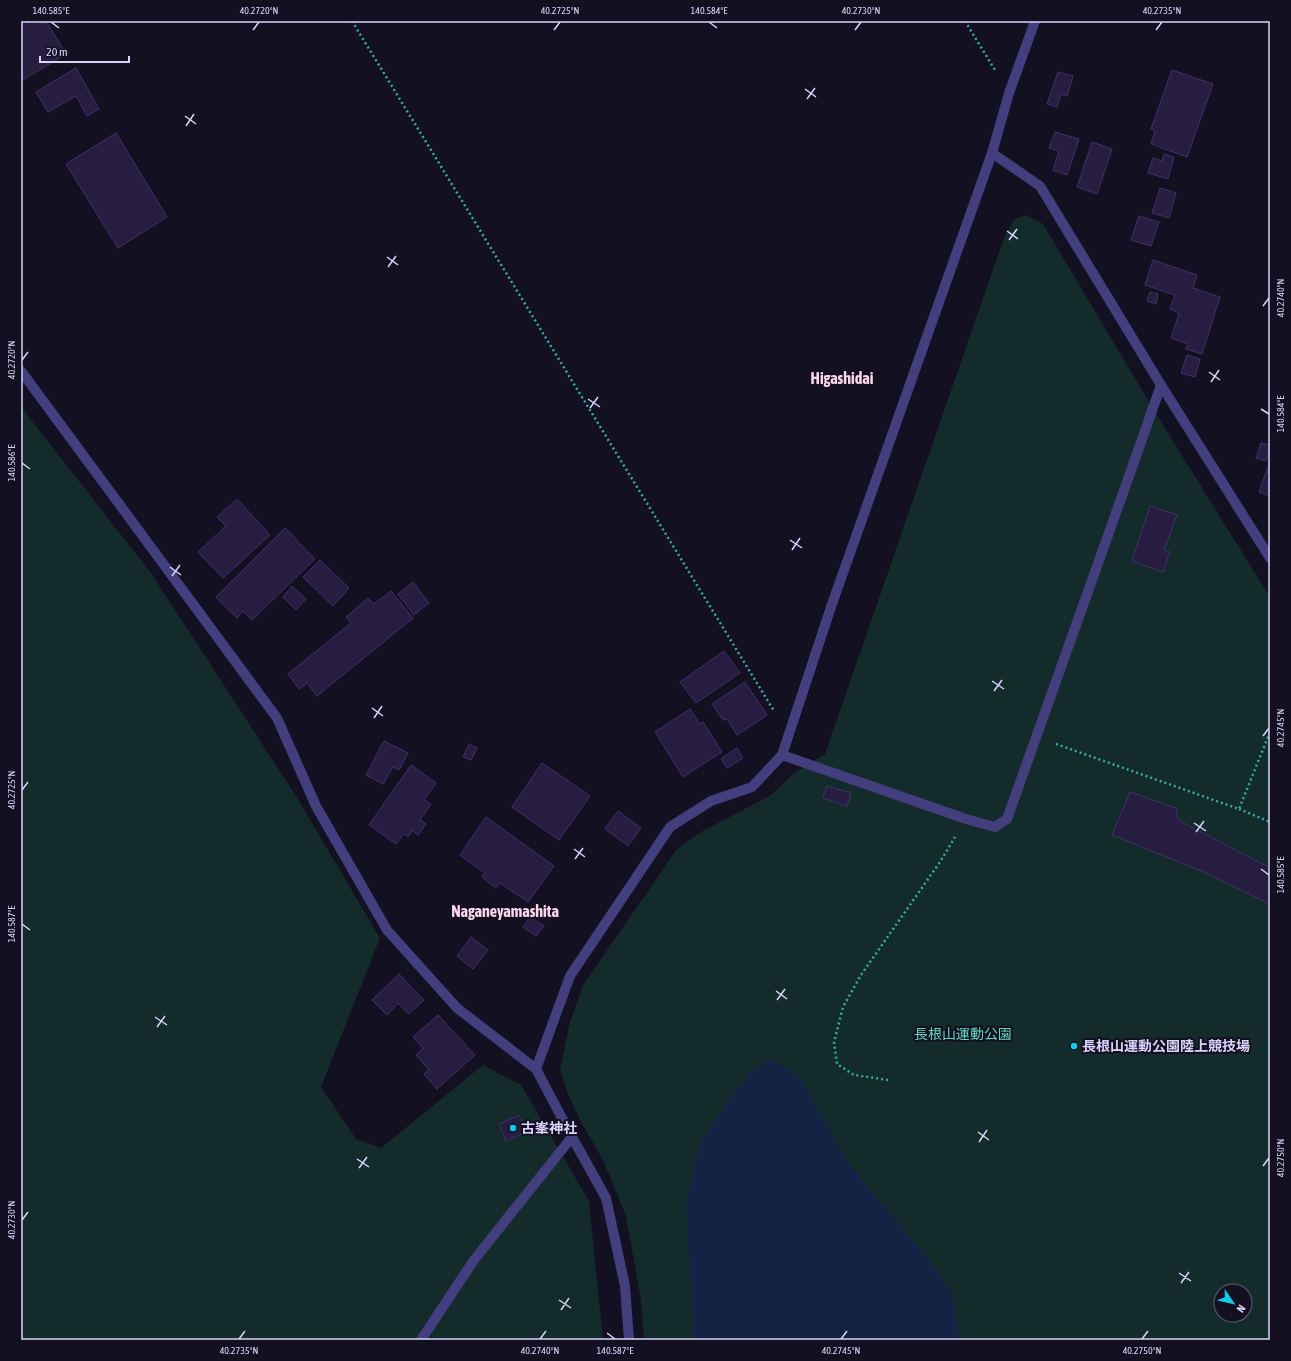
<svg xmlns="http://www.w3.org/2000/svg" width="1291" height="1361" font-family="'Asap Condensed','Noto Sans JP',sans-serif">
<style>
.green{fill:#132b2b;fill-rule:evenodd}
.water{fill:#122344}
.building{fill:#261d41;stroke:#3f316b}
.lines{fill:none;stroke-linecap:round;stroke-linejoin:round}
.path{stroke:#38aba8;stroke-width:2.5;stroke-dasharray:2 3;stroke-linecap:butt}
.service{stroke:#433e7d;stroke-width:10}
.minor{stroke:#433e7d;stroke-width:10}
.tertiary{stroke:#433e7d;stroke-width:10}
.ticks{fill:none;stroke:#dad4fb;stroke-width:1.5}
.poi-dot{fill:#13cae8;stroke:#131022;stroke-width:1.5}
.labels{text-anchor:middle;stroke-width:4;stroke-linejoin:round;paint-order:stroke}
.park-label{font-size:14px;fill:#66d5be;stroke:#131022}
.poi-label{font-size:14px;font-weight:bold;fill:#dad4fb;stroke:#131022;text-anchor:start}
.quarter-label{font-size:16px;font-weight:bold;fill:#fcd6ec;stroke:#131022}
.neatline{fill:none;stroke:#dad4fb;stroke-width:1.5}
.ticks-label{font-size:10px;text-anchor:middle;fill:#dad4fb}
</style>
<rect width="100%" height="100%" fill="#131022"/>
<!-- green -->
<path class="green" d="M 1026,215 L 1043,224 L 1161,422 L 1270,597 L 1270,1340 L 644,1340 L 641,1300 L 626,1216 L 603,1160 L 581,1122 L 567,1092 L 560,1070 L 570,1022 L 583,985 L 677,849 L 701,832 L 771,795 L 793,774 L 825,754 L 1005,235 L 1015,219 ZM 1221,1291 L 1245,1291 L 1245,1315 L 1221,1315 Z
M 21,407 L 151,573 L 296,796 L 380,938 L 321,1087 L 356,1139 L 381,1148 L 483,1065 L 521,1085 L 589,1201 L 603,1340 L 21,1340 Z"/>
<!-- water -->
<path class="water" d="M 770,1059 L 799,1076 L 848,1163 L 930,1261 L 952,1293 L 959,1331 L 957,1340 L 694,1340 L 686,1205 L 701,1141 L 748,1074 Z"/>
<!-- building -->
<path class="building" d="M 30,21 L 46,21 L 66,54 L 21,81 L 21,27 Z
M 76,68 L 99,109 L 87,116 L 76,96 L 48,112 L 36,92 Z
M 1172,70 L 1213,84 L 1187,157 L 1151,144 L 1155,131 L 1151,129 Z
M 1058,72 L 1073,76 L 1067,96 L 1061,94 L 1057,107 L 1047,104 Z
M 1055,132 L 1079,139 L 1067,175 L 1053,170 L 1059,151 L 1049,148 Z
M 116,133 L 167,217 L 118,248 L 66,164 Z
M 1092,142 L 1112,149 L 1097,194 L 1077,187 Z
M 1164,154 L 1174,157 L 1168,179 L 1148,173 L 1153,158 L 1162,161 Z
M 1160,188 L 1176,193 L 1169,218 L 1152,213 Z
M 1139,216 L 1159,222 L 1151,246 L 1131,240 Z
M 1153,260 L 1197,275 L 1193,288 L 1220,297 L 1202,354 L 1186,349 L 1188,344 L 1171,338 L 1179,313 L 1170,309 L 1175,295 L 1145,285 Z
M 1150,292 L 1158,294 L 1156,304 L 1147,301 Z
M 1187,355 L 1200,359 L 1195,377 L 1181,373 Z
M 1261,443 L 1270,445 L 1266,461 L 1256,458 Z
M 1270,461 L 1270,496 L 1259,492 Z
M 237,499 L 270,535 L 223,578 L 198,552 L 226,526 L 217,517 Z
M 1150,506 L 1177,515 L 1164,550 L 1170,552 L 1163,572 L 1132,561 Z
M 285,528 L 315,559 L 252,620 L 243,611 L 237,618 L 216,597 Z
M 320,560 L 349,588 L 333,606 L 303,577 Z
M 413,582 L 429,603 L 414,615 L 398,594 Z
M 292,586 L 306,599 L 296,610 L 283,597 Z
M 391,591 L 413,618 L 317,696 L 307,683 L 299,689 L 288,674 L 351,623 L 346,617 L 368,598 L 374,604 Z
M 724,651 L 740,673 L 696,703 L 680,682 Z
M 745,682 L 767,715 L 737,735 L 727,719 L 723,720 L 712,704 Z
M 690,709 L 700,724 L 703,722 L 722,752 L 683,777 L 655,732 Z
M 384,741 L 408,753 L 399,770 L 393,767 L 383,784 L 366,775 Z
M 469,744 L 477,748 L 471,760 L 463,757 Z
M 737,748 L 743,758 L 727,768 L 721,759 Z
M 542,763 L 590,796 L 559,840 L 512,807 Z
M 411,765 L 436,783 L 424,800 L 431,804 L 420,820 L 426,824 L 418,835 L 412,831 L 408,837 L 404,834 L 396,844 L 369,825 Z
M 827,786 L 851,793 L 847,806 L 823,798 Z
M 1130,792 L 1176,808 L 1178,820 L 1270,868 L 1270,904 L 1204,872 L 1112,835 Z
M 618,811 L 641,828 L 628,846 L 605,829 Z
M 486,817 L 554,866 L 528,902 L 500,883 L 496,888 L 482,877 L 485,873 L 460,855 Z
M 530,917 L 544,926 L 536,936 L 523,927 Z
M 471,937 L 488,950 L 473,969 L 457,956 Z
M 399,974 L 424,1000 L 409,1014 L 398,1003 L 387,1015 L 372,1000 Z
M 438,1015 L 475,1055 L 437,1089 L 424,1074 L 429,1070 L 416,1055 L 423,1048 L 413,1037 Z
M 519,1115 L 526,1132 L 506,1141 L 499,1124 Z"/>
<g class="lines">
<!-- path -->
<path class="path" d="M 352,21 L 774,711
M 965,21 L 995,70
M 1056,744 L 1239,809 L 1270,732
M 1239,809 L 1270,822
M 888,1080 L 854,1075 L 837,1064 L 834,1042 L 843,1007 L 861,975 L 940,862 L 955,837"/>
<!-- service -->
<path class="service" d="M 1133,465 L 1161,385"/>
<!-- minor -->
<path class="minor" d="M 992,153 L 1040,186 L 1161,385 L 1270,558
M 782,755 L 966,819 L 995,827 L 1007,819 L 1133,465
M 572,1137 L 606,1198 L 625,1286 L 629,1340
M 421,1340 L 474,1260 L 572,1137 L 536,1069"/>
<!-- tertiary -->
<path class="tertiary" d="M 21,371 L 277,718 L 316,806 L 387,930 L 457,1008 L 536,1069 L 570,976 L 670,827 L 711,801 L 752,787 L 782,755 L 832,604 L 992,153 L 1009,93 L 1035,21"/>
</g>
<!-- ticks -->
<path class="ticks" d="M 51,22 L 59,28M 709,22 L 717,28M 253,30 L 259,22M 554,30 L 560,22M 855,30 L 861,22M 1156,30 L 1162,22M 805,89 L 816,97M 807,99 L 815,88M 185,116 L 196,124M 186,126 L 194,114M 1007,231 L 1018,239M 1009,240 L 1017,229M 387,257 L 398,265M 388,267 L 396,256M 1263,306 L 1269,298M 22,360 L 28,352M 1209,372 L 1220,380M 1211,382 L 1219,370M 588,399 L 600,407M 590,408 L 598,397M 1261,409 L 1269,414M 22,463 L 30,469M 790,540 L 802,548M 792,550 L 800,538M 170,567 L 181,575M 172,576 L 180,565M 992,681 L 1004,689M 994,691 L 1002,680M 372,708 L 383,716M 374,718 L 382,706M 1263,736 L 1269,728M 22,790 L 28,782M 1194,823 L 1206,831M 1196,832 L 1204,821M 574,849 L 585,857M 575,859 L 583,848M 1261,869 L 1269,875M 22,924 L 30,930M 776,991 L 787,999M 777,1000 L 785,989M 155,1017 L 167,1025M 157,1027 L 165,1016M 978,1132 L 989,1140M 979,1142 L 987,1130M 357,1159 L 369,1167M 1263,1166 L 1269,1158M 359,1168 L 367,1157M 22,1220 L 28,1212M 1179,1273 L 1191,1281M 1181,1283 L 1189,1272M 559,1300 L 571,1308M 561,1310 L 569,1298M 607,1333 L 615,1339M 239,1339 L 245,1331M 540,1339 L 546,1331M 841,1339 L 847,1331M 1142,1339 L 1148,1331"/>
<!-- markers -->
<g class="poi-dot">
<circle cx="1074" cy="1046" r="4"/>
<circle cx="513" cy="1128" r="4"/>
</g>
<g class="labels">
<!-- park labels -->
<g class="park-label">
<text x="963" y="1039">長根山運動公園</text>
</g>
<!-- poi labels -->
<g class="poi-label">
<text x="1082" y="1051">長根山運動公園陸上競技場</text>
<text x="521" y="1133">古峯神社</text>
</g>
<!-- quarter labels -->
<g class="quarter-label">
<text x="842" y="384">Higashidai</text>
<text x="505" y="917">Naganeyamashita</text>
</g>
</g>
<!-- border -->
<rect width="1291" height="1361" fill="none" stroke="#131022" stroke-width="44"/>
<!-- north arrow -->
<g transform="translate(1233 1303) rotate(125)"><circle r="19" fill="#131022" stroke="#635e79"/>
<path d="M0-3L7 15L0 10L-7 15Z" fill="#13cae8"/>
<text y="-6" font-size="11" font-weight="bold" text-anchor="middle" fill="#dad4fb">N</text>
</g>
<!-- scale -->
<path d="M40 56v6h89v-6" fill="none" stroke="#dad4fb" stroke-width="2"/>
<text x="46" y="56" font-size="12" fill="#dad4fb" stroke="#131022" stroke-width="3" paint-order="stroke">20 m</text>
<rect x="22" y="22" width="1247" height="1317" class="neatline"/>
<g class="ticks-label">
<text x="51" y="14">140.585°E</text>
<text x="259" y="14">40.2720°N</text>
<text x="560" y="14">40.2725°N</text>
<text x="709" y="14">140.584°E</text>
<text x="861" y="14">40.2730°N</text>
<text x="1162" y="14">40.2735°N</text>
<text transform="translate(1280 298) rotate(-90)" y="4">40.2740°N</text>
<text transform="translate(11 360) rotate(-90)" y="4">40.2720°N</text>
<text transform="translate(1280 414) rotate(-90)" y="4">140.584°E</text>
<text transform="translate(11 463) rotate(-90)" y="4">140.586°E</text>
<text transform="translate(1280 728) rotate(-90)" y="4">40.2745°N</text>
<text transform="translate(11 790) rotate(-90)" y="4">40.2725°N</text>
<text transform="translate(1280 875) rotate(-90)" y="4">140.585°E</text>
<text transform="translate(11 924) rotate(-90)" y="4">140.587°E</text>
<text transform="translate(1280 1158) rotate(-90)" y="4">40.2750°N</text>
<text transform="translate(11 1220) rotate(-90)" y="4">40.2730°N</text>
<text x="239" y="1354">40.2735°N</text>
<text x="540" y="1354">40.2740°N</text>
<text x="615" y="1354">140.587°E</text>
<text x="841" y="1354">40.2745°N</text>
<text x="1142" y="1354">40.2750°N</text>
</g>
</svg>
